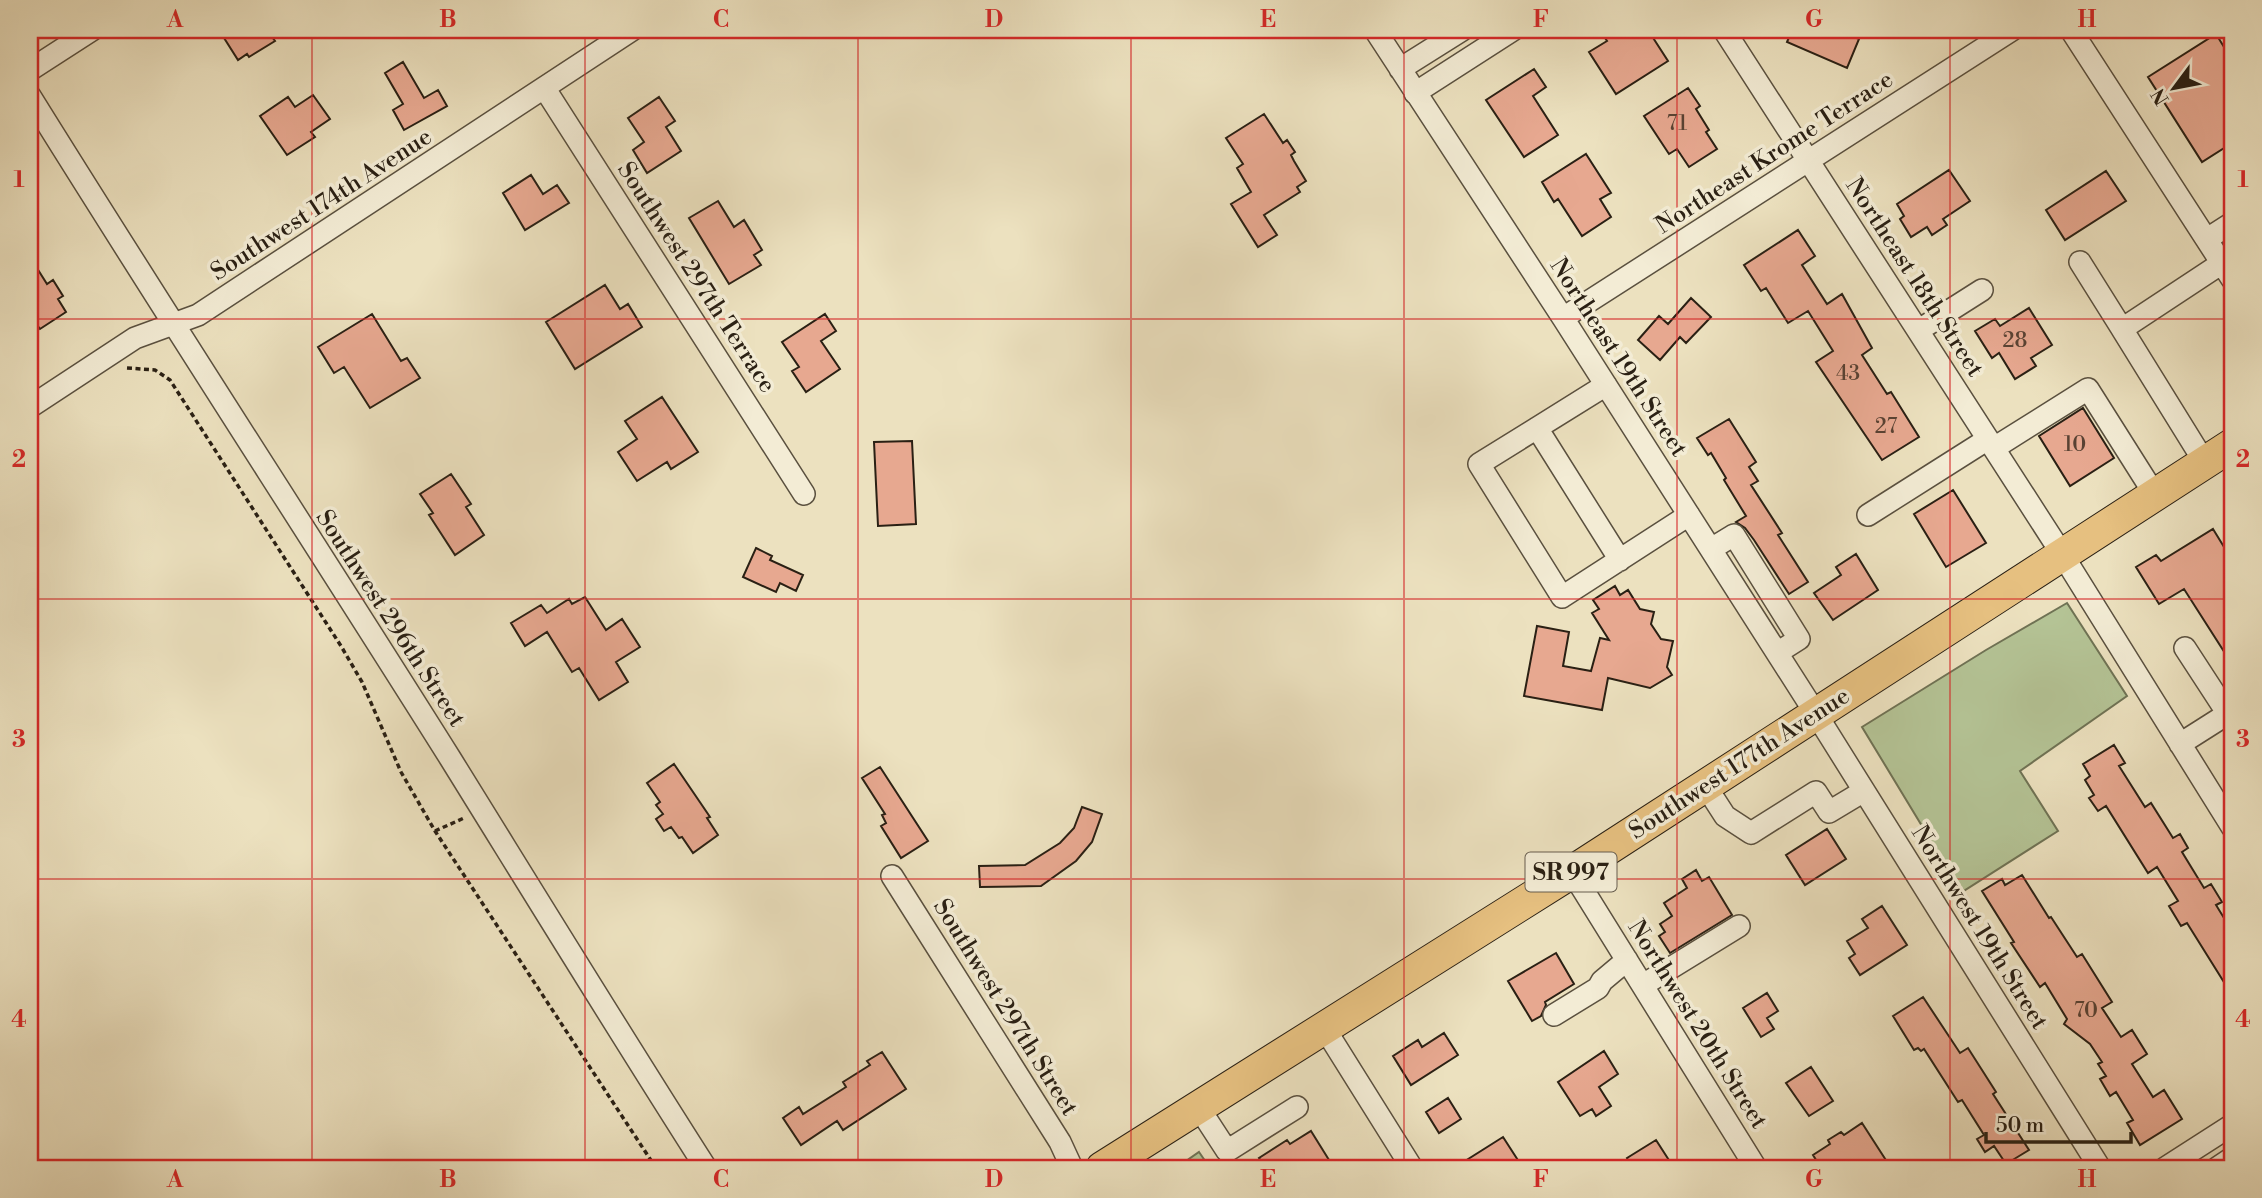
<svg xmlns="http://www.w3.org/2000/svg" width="2262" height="1198" font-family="'Libre Bodoni',serif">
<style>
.green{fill:#b4c395;stroke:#6f7254;stroke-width:2}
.building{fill:#e7a890;stroke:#2a2014;stroke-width:2}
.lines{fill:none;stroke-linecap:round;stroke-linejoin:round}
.minor-casing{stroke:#5a503f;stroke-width:24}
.highway-casing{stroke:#2a2014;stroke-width:34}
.path{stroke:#2a2014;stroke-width:3.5;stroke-dasharray:5 3.5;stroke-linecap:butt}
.minor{stroke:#f3ecd5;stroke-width:21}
.highway{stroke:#e6c080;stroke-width:32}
.grid{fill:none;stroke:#d62828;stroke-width:2;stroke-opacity:0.55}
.labels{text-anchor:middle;stroke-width:7;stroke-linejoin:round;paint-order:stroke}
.number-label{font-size:21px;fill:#594233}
.shield{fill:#f3ecd5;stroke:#665d4e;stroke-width:2}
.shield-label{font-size:23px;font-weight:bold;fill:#2a2014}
.street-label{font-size:24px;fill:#2a2014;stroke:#f3ecd5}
.neatline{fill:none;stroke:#d62828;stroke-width:2.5}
.grid-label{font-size:23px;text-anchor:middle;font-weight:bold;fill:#d62828}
</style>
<rect width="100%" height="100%" fill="#ece1bf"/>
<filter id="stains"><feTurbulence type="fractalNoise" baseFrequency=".00286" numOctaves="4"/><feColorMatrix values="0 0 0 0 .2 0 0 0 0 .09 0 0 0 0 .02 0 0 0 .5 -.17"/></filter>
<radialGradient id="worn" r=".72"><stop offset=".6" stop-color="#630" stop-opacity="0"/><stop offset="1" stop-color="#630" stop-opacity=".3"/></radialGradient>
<!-- green -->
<path class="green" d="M 2067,603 L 2127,696 L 2020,771 L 2058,831 L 1962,892 L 1862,727 L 1986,650 Z
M 1199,1152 L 1210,1168 L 1176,1168 Z"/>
<!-- building -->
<path class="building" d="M 219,30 L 267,30 L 275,41 L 249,57 L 247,54 L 238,60 Z
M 1600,30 L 1648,30 L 1668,61 L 1616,94 L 1589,52 L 1607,41 Z
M 1792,30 L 1839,30 L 1859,39 L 1847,68 L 1787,42 Z
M 2216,34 L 2232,60 L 2232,143 L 2202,162 L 2148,77 Z
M 403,62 L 424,98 L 438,90 L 447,106 L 404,130 L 393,110 L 403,104 L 385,73 Z
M 1534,69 L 1546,87 L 1533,96 L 1558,135 L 1524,157 L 1486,100 Z
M 1688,88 L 1700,106 L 1696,109 L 1709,130 L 1706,132 L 1717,149 L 1689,167 L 1677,149 L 1669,154 L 1644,116 Z
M 313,95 L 330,119 L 311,132 L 315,137 L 287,155 L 260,116 L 288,97 L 295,107 Z
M 659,97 L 675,121 L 666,127 L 681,151 L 647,173 L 633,150 L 644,142 L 628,118 Z
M 1264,114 L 1283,143 L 1287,140 L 1295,152 L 1291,155 L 1294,161 L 1306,181 L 1297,187 L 1300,192 L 1264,215 L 1277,235 L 1258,247 L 1231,204 L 1251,192 L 1237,168 L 1243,164 L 1226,138 Z
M 1586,154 L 1611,193 L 1600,199 L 1611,217 L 1582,236 L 1558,199 L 1554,202 L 1542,182 Z
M 1949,170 L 1970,201 L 1943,219 L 1947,225 L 1932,235 L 1927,227 L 1911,237 L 1900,219 L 1904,216 L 1897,204 Z
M 2106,171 L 2126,201 L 2065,240 L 2046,210 Z
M 531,175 L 543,194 L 557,185 L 569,203 L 525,230 L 503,193 Z
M 718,201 L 734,227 L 744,220 L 762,250 L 754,255 L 761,265 L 729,284 L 689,218 Z
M 1798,230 L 1815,256 L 1802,265 L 1827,304 L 1842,294 L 1872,348 L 1862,355 L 1887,394 L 1891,392 L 1919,437 L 1882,460 L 1816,362 L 1833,351 L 1808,311 L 1788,323 L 1766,288 L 1761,291 L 1744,265 Z
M 30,257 L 47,284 L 53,280 L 63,296 L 58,299 L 66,312 L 40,329 L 35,322 L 30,326 Z
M 605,285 L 620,309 L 628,304 L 642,327 L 575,369 L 546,322 Z
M 1691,298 L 1711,317 L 1686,343 L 1680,337 L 1660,360 L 1638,340 L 1659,316 L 1668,324 Z
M 2029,308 L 2052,345 L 2031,358 L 2036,366 L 2015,379 L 1999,353 L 1992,358 L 1975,331 L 1995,319 L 2000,326 Z
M 372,314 L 401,361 L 407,358 L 420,378 L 370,408 L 344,367 L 334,373 L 318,347 Z
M 825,314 L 836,331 L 821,341 L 840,369 L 806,392 L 792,371 L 799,367 L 782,342 Z
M 662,397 L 698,452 L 671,469 L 667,462 L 637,481 L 618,452 L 637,439 L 625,421 Z
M 2083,408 L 2114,458 L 2070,486 L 2039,436 Z
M 1729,419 L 1756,462 L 1749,467 L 1758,481 L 1751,485 L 1782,533 L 1778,535 L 1808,582 L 1789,594 L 1754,540 L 1745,528 L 1736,522 L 1746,516 L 1724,480 L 1726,478 L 1711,453 L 1708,455 L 1697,438 Z
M 912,441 L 916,524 L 878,526 L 874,442 Z
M 451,474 L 471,504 L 466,507 L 484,535 L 455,555 L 429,515 L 433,513 L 420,494 Z
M 1953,490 L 1986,543 L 1946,567 L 1914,514 Z
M 2213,529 L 2232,560 L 2232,664 L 2184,589 L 2159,604 L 2136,567 L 2156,555 L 2161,561 Z
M 756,548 L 772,556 L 770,560 L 803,575 L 796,591 L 780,583 L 776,592 L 743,577 Z
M 1856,554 L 1878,590 L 1833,620 L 1814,593 L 1841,575 L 1836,567 Z
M 1615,586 L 1620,595 L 1628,590 L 1640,609 L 1654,612 L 1651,624 L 1661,639 L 1673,641 L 1667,667 L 1672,675 L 1650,688 L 1608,678 L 1602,710 L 1524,696 L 1537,626 L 1569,632 L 1563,666 L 1591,671 L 1600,638 L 1609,640 L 1592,613 L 1599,609 L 1593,600 Z
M 585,597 L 606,630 L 622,619 L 640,647 L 616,662 L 628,682 L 599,700 L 579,668 L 572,672 L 547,632 L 525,646 L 511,623 L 541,605 L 547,613 L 569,599 L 572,604 Z
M 2114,745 L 2125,763 L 2119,766 L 2145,807 L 2151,803 L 2173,838 L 2180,834 L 2188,848 L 2182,852 L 2204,888 L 2211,884 L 2222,902 L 2216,905 L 2232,931 L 2232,995 L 2187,923 L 2181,926 L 2169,906 L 2178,901 L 2157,867 L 2148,873 L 2106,806 L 2098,811 L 2089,798 L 2094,795 L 2085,780 L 2090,776 L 2083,764 Z
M 674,764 L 710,817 L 707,818 L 718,835 L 693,853 L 682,837 L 679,838 L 671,827 L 664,831 L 656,819 L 663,814 L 656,805 L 660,802 L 647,783 Z
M 880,767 L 928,841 L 901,858 L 881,826 L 886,823 L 882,815 L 885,814 L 862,778 Z
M 1082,807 L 1102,814 L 1092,842 L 1076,861 L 1041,886 L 980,887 L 979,866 L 1025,865 L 1060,843 L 1074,828 Z
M 1827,829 L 1846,859 L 1805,885 L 1786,855 Z
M 1696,870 L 1702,881 L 1709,877 L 1732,915 L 1670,953 L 1659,936 L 1665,932 L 1660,924 L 1672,916 L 1664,903 L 1687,888 L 1682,879 Z
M 2022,875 L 2049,918 L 2051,917 L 2077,957 L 2082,954 L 2112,1002 L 2102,1008 L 2121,1037 L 2132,1030 L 2147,1054 L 2132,1064 L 2153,1097 L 2164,1090 L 2182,1119 L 2140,1145 L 2127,1123 L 2133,1120 L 2116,1092 L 2110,1096 L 2100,1079 L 2106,1076 L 2098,1064 L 2102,1062 L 2090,1044 L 2064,1024 L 2067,1019 L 2045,983 L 2040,987 L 2011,943 L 2014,942 L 1982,891 L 2002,879 L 2005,885 Z
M 1882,906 L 1907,945 L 1860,975 L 1849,958 L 1855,954 L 1847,941 L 1868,928 L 1862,919 Z
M 1556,953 L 1574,984 L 1545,1002 L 1546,1005 L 1541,1016 L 1532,1021 L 1508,981 Z
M 1767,993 L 1778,1011 L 1767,1018 L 1774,1029 L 1761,1037 L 1743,1008 Z
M 1923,997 L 1960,1053 L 1968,1048 L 1996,1092 L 1993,1094 L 2029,1150 L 2006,1164 L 1994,1146 L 1985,1152 L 1977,1139 L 1984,1135 L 1962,1100 L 1958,1102 L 1924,1049 L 1921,1051 L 1918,1048 L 1914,1050 L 1893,1016 Z
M 1444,1033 L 1458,1055 L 1411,1085 L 1393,1056 L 1418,1040 L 1422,1047 Z
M 1604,1051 L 1618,1074 L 1599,1087 L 1611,1106 L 1596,1116 L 1592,1109 L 1580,1116 L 1558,1082 Z
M 882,1052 L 906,1089 L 843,1130 L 837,1121 L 801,1145 L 783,1118 L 799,1107 L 803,1114 L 846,1087 L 843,1082 L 870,1065 L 867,1061 Z
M 1811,1067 L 1833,1101 L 1809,1116 L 1786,1083 Z
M 1448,1098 L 1461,1119 L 1439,1133 L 1426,1112 Z
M 1862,1123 L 1891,1168 L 1821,1168 L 1813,1155 L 1830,1144 L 1828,1140 L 1841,1132 L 1844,1135 Z
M 1311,1131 L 1334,1168 L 1307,1168 L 1303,1161 L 1292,1168 L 1266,1168 L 1259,1158 L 1287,1140 L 1290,1144 Z
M 1503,1137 L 1523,1168 L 1454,1168 Z
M 1656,1140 L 1674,1168 L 1633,1168 L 1627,1158 Z"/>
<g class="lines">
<defs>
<path id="minor" d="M 1375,30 L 1563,318 L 1816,714 L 2100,1168
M 1724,30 L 2062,554 L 2232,827
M 2071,30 L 2232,279
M 1400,69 L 1462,30
M 30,70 L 92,30
M 545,89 L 804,494
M 1415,93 L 1513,30
M 30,96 C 168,318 311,537 450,758 C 535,895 619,1032 706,1168
M 2207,239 L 2232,223
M 2080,262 L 2122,329
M 1563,318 L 2012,30
M 1919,330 L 1982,290
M 1606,385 L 1479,464 L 1562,597 L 1689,515
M 30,407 L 135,338 L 198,315 L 632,30
M 1537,428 L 1620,560
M 1994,448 L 2088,389 L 2155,495
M 2205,463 L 2122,329 L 2222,263
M 1868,515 L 1988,439
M 1711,549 L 1734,535 L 1799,639 L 1777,653
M 2185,648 L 2228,714
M 2180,744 L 2232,711
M 1705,785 L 1725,816 L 1751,833 L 1816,792 L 1829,812 L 1864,791
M 1572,872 L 1756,1168
M 892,876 L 1060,1142 L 1072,1168
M 1643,985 L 1739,926
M 1554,1015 L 1598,988 L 1602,981 L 1627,960
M 1325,1029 L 1412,1168
M 1199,1108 L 1227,1151 L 1297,1107
M 2165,1168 L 2232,1125
M 2217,1168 L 2232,1158"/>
<path id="highway" d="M 1102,1168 L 1572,872 L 2232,445"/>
</defs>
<!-- minor casing -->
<use href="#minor" class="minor-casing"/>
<!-- highway casing -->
<use href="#highway" class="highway-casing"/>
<!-- path -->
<path class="path" d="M 127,368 L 155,370 L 170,380 L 341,646 L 362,682 L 401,772 L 435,831 L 656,1168
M 435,831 L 464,818"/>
<!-- minor -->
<use href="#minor" class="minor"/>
<!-- highway -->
<use href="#highway" class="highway"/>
</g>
<!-- grid -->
<path class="grid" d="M 312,30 L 312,1168M 585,30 L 585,1168M 858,30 L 858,1168M 1131,30 L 1131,1168M 1404,30 L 1404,1168M 1677,30 L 1677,1168M 1950,30 L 1950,1168M 30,319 L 2232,319M 30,599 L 2232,599M 30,879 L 2232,879"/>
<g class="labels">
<!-- number labels -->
<g class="number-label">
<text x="1677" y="130">71</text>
<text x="2015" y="347">28</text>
<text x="1848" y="380">43</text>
<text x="1886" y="433">27</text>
<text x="2075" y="451">10</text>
<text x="2086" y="1017">70</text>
</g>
<!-- shield labels -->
<rect class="shield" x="1525.5" y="852.5" width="91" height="39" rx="5"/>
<g class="shield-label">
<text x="1571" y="880">SR 997</text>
</g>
<!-- street labels -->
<g class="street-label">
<text transform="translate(1774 152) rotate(-33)" y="8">Northeast Krome Terrace</text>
<text transform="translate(321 204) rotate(-33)" y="8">Southwest 174th Avenue</text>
<text transform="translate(697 277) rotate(57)" y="8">Southwest 297th Terrace</text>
<text transform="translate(1915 277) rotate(57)" y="8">Northeast 18th Street</text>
<text transform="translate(1619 357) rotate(57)" y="8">Northeast 19th Street</text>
<text transform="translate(391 618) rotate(57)" y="8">Southwest 296th Street</text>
<text transform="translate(1739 763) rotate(-33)" y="8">Southwest 177th Avenue</text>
<text transform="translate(1980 927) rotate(58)" y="8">Northwest 19th Street</text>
<text transform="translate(1006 1007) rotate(58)" y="8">Southwest 297th Street</text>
<text transform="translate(1698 1024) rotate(58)" y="8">Northwest 20th Street</text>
</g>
</g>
<!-- margin -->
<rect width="2262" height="1198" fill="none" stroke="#ece1bf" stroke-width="77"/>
<!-- north arrow -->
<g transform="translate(2174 88) rotate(238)" stroke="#f3ecd5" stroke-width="5" paint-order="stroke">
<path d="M0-5L12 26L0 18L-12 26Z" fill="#2a2014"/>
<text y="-10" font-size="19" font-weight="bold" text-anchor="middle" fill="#2a2014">N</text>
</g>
<!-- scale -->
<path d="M1986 1132v10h145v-10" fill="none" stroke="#2a2014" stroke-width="3.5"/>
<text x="1996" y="1132" font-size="21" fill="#2a2014" stroke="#f3ecd5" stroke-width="5" paint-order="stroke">50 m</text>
<rect x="38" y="38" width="2186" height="1122" class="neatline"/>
<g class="grid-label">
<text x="175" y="27">A</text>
<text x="448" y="27">B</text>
<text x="721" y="27">C</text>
<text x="994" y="27">D</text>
<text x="1268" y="27">E</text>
<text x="1541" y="27">F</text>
<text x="1814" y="27">G</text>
<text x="2087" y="27">H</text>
<text x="19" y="187">1</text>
<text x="2243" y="187">1</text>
<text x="19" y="467">2</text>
<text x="2243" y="467">2</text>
<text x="19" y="747">3</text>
<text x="2243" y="747">3</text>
<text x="19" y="1027">4</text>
<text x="2243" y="1027">4</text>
<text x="175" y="1187">A</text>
<text x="448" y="1187">B</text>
<text x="721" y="1187">C</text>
<text x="994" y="1187">D</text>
<text x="1268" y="1187">E</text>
<text x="1541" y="1187">F</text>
<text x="1814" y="1187">G</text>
<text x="2087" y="1187">H</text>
</g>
<rect width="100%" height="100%" filter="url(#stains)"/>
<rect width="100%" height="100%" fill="url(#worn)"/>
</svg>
